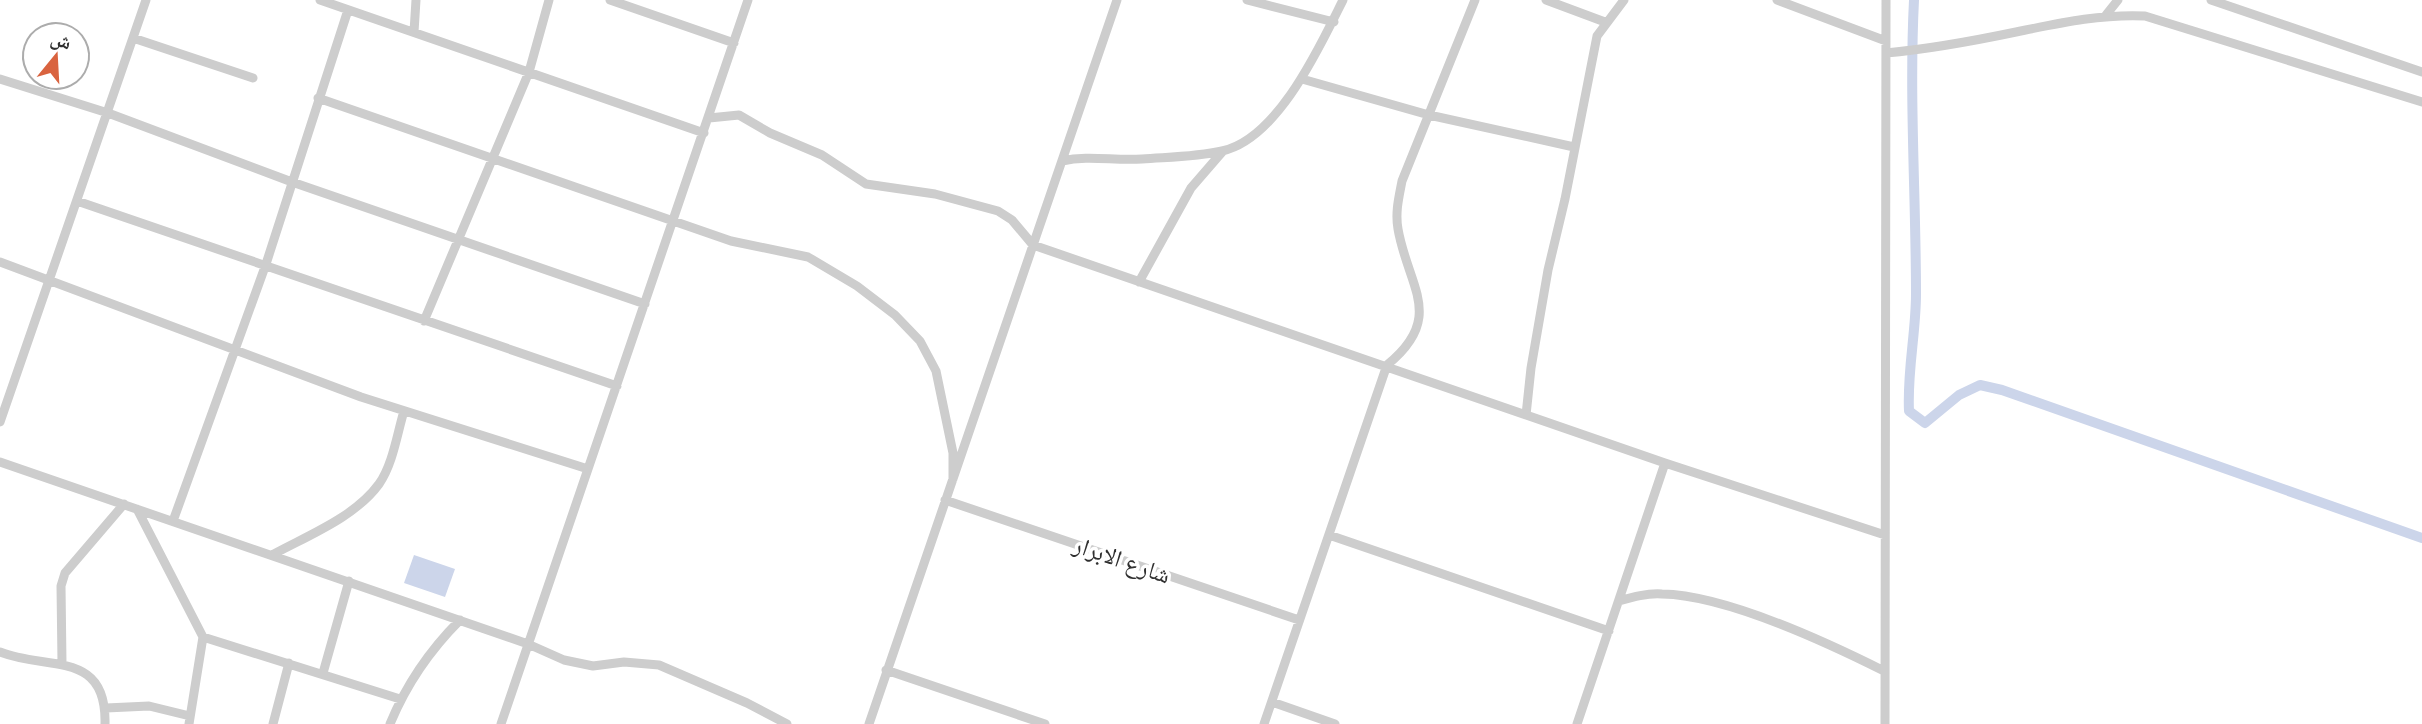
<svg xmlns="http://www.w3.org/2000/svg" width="2422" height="724" font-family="'IBM Plex Sans','Noto Naskh Arabic',sans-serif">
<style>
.water{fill:#ccd5ea}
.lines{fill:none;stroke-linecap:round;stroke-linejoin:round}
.canal{stroke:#ccd5ea;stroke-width:10}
.minor{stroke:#cdcdcd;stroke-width:9}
.labels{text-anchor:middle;stroke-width:7;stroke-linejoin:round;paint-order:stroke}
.street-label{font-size:24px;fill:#303030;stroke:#fff}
</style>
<rect width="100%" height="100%" fill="#fff"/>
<!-- water -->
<path class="water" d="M 414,555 L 455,569 L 445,597 L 404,583 Z"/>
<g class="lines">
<!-- canal -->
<path class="canal" d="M 1914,0 C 1909,98 1916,196 1916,294 C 1916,333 1907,371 1909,411 L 1925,423 L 1959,395 L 1980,385 L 2002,390 L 2422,538"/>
<!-- minor -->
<path class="minor" d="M 320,0 L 704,133
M 610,0 L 734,43
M 1247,0 L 1334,22
M 1546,0 L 1605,22
M 1777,0 L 1886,41
M 2211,0 L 2422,72
M 2106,15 L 2118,0
M 414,32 L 416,0
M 133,38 L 253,78
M 1886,53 C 1930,49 1973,41 2016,32 C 2060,23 2100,14 2145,16 L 2422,102
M 0,79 L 108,113 L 292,182 L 645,304
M 1302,79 L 1429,115 L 1574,147
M 318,98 L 731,241 L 808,257 L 857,286 L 895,315 L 920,341 L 936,371 L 953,453 L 953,479
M 709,118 L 739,115 L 770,133 L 822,155 L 866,184 L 935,194 L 998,211 L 1012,220 L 1033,245 L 1665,463 L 1885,535
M 1062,161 C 1089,155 1114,161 1142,159 C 1168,157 1196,157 1222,151 C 1278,139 1320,46 1343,0
M 77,201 L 617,386
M 0,262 L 361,397 L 588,469
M 1139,282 L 1191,188 L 1223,151
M 424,321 L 529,72 L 549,0
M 1526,415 L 1531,368 L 1548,270 L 1565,199 L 1597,36 L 1624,0
M 0,422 L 146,0
M 0,462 L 528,644 L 564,660 L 593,666 L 624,662 L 659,665 L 747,703 L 787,724
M 945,500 L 1299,620
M 137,509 L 203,637 L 189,724
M 173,521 L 266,264 L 348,10
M 1329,535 L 1609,631
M 274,554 C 309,535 355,517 379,484 C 393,464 397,434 404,411
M 1619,601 C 1633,597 1647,593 1662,594 C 1726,595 1826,642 1884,671
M 203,637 L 400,699
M 0,652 C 46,671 107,649 105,724
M 62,663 L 61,586 L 65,573 L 124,504
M 886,670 L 1045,724
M 323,673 L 349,581
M 1272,702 L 1335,724
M 106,708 L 149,706 L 190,716
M 273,724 L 289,663
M 390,724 C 406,685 430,650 460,620
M 501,724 L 748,0
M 869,724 L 1117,0
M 1264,724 L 1387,365 C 1446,317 1408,287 1398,229 C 1395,212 1399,197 1402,181 L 1475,0
M 1577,724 L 1665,463
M 1885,724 L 1886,0"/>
</g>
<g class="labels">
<!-- street labels -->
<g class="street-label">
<text transform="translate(1122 560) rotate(19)" y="8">شارع الابرار</text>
</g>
</g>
<!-- north arrow -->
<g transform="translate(56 56) rotate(18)"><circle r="33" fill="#ffffff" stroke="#acacac" stroke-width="2"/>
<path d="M0-5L12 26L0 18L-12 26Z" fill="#d9633f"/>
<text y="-10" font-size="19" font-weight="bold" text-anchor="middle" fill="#303030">ش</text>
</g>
</svg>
